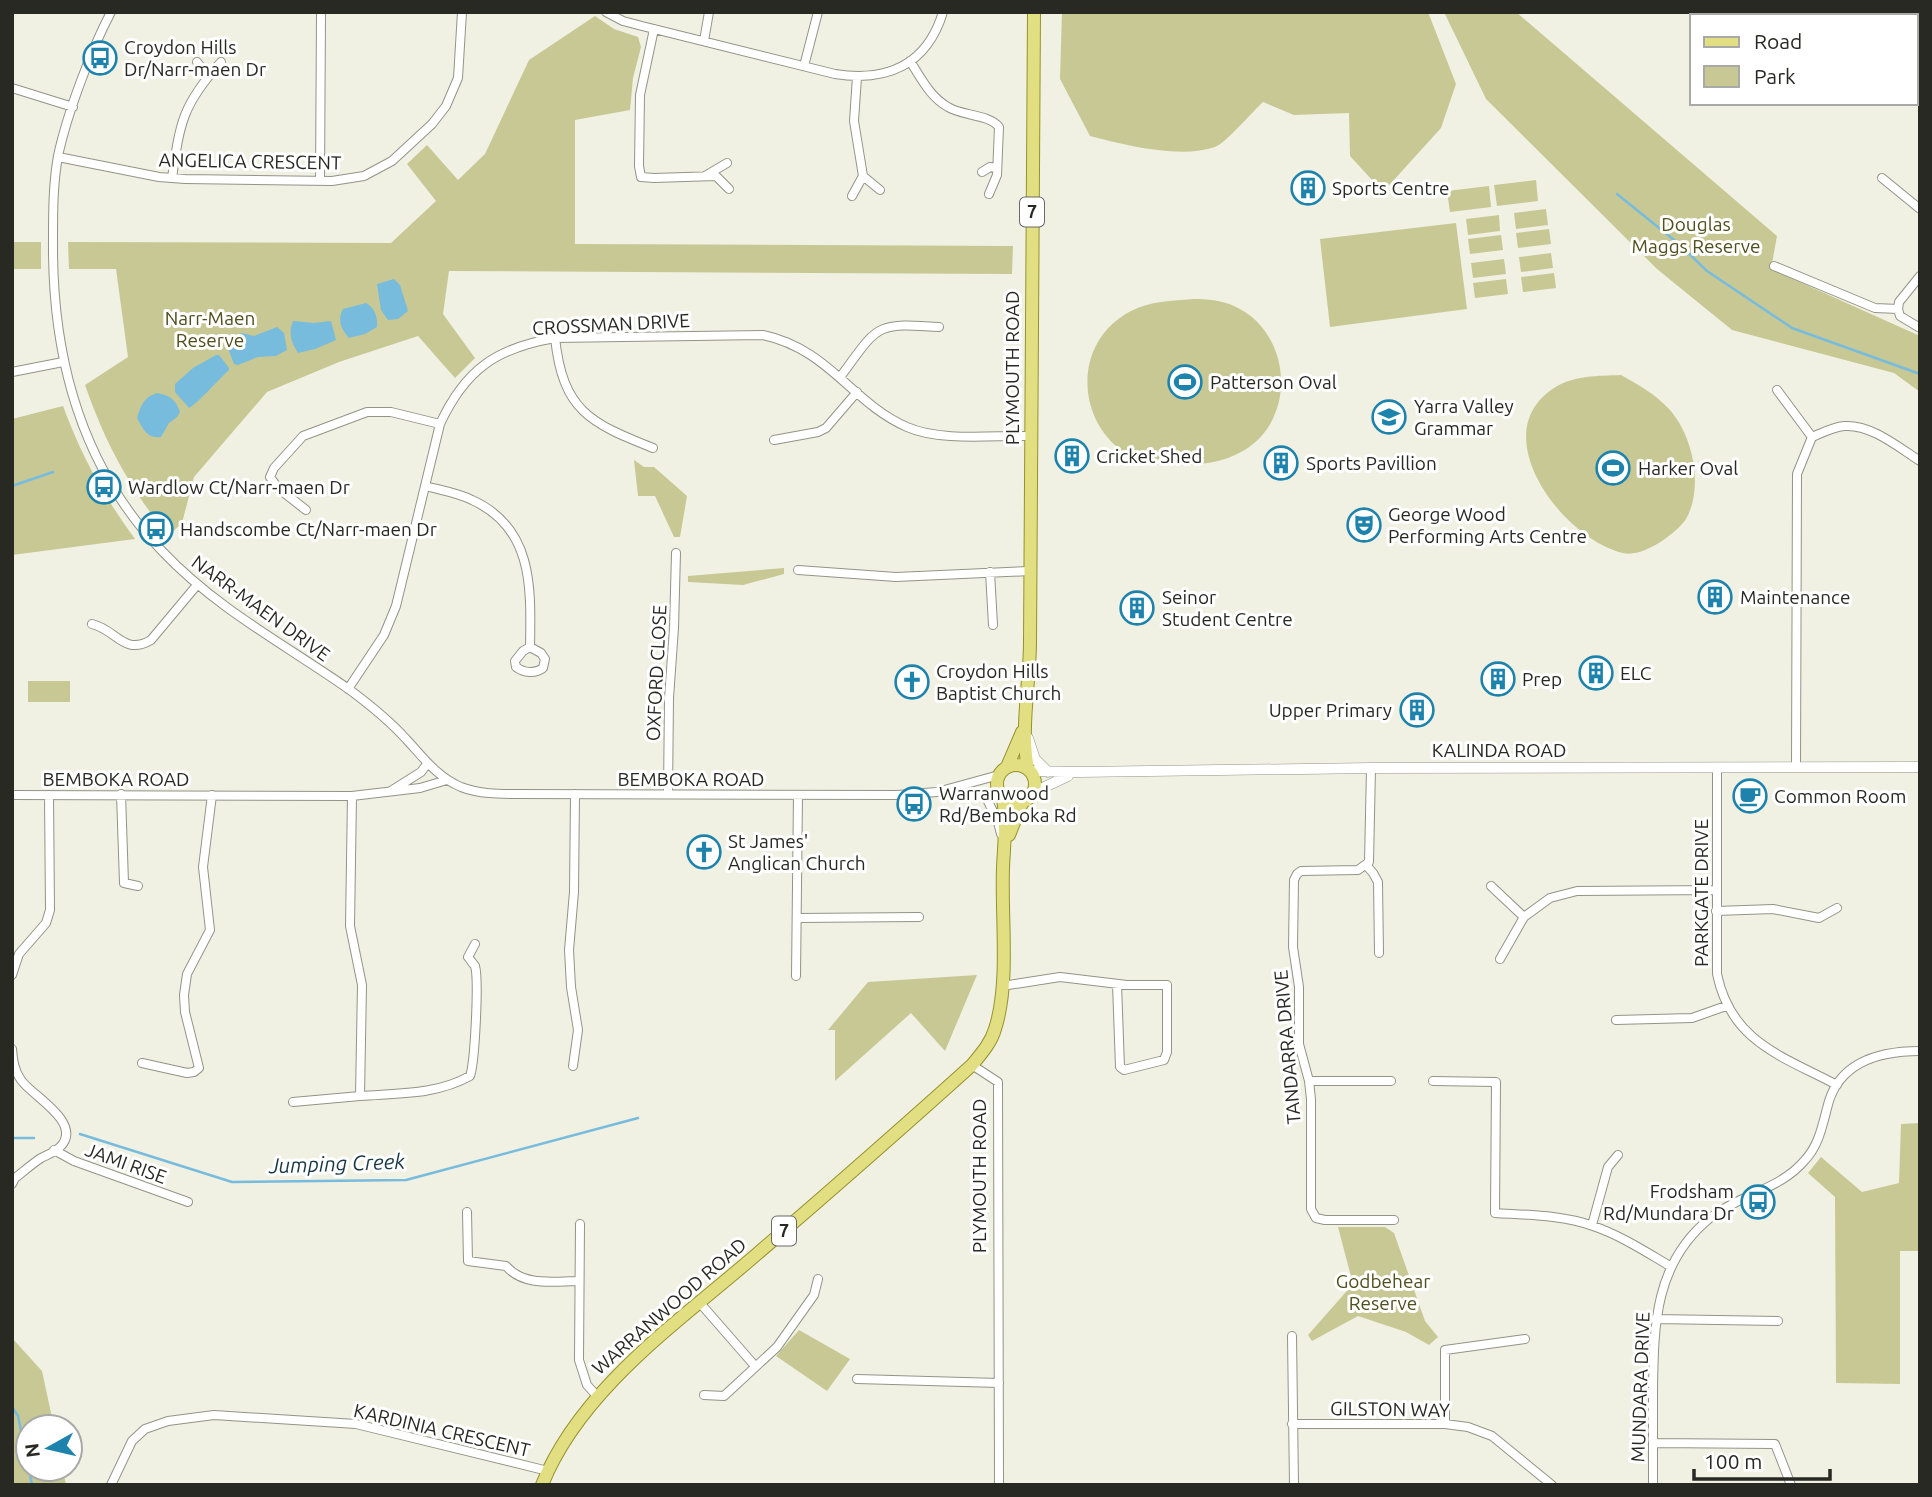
<svg xmlns="http://www.w3.org/2000/svg" width="1932" height="1497" font-family="Ubuntu,sans-serif">
<style>
.green{fill:#c8c895}
.water{fill:#7bd}
.lines{fill:none;stroke-linecap:round;stroke-linejoin:round}
.stream{stroke:#7bd;stroke-width:2.5}
.minor-casing{stroke:#939487;stroke-width:10}
.tertiary-casing{stroke:#939487;stroke-width:11}
.primary-casing{stroke:#95922c;stroke-width:14}
.minor{stroke:#fff;stroke-width:8}
.tertiary{stroke:#fff;stroke-width:10}
.primary{stroke:#e2df83;stroke-width:12}
.labels{text-anchor:middle;stroke-width:6;stroke-linejoin:round;paint-order:stroke}
.shield{fill:#fff;stroke:#696966;stroke-width:2}
.shield-label{font-size:18px;font-weight:bold;fill:#292924}
.poi-label{font-size:19px;fill:#292924;stroke:#fff;text-anchor:start}
.street-label{font-size:19px;fill:#292924;stroke:#fff}
.park-label{font-size:19px;fill:#504f1e;stroke:#fff}
.water-label{font-size:21px;font-style:italic;fill:#193847;stroke:#fff}
</style>
<rect width="100%" height="100%" fill="#f0f1e3"/>
<!-- green -->
<path class="green" d="M 1062,12 L 1428,12 L 1456,84 L 1441,128 L 1383,192 L 1350,156 L 1349,113 L 1294,115 L 1263,102 C 1253,111 1225,144 1215,147 C 1181,159 1124,145 1090,136 L 1060,79 Z
M 1444,12 L 1516,12 L 1777,236 L 1771,269 L 1920,336 L 1920,392 L 1894,373 L 1732,330 L 1657,269 L 1486,99 Z
M 595,16 L 614,29 L 638,37 L 641,47 L 633,78 L 630,110 L 575,120 L 575,244 L 1013,246 L 1012,274 L 449,271 L 443,314 L 475,358 L 455,378 L 418,336 L 339,362 L 267,392 L 194,477 L 182,523 L 168,536 C 129,486 106,445 85,385 L 128,357 L 116,269 L 69,269 L 68,242 L 391,243 L 436,201 L 407,164 L 427,145 L 458,180 L 485,154 L 529,60 Z
M 1536,180 L 1538,201 L 1497,206 L 1494,185 Z
M 1489,186 L 1491,207 L 1450,212 L 1447,191 Z
M 1546,209 L 1548,225 L 1516,229 L 1514,213 Z
M 1499,215 L 1500,231 L 1468,235 L 1466,219 Z
M 1456,223 L 1467,309 L 1330,327 L 1320,239 Z
M 1549,229 L 1551,244 L 1518,248 L 1516,233 Z
M 1501,235 L 1503,250 L 1470,254 L 1468,239 Z
M 12,242 L 41,242 L 41,269 L 12,269 Z
M 1551,253 L 1553,268 L 1521,272 L 1519,257 Z
M 1504,259 L 1506,274 L 1473,278 L 1471,263 Z
M 1554,273 L 1556,288 L 1523,292 L 1521,277 Z
M 1506,279 L 1508,294 L 1475,298 L 1473,283 Z
M 1193,299 C 1207,299 1221,300 1234,306 C 1293,332 1298,422 1241,452 C 1220,464 1192,466 1168,465 C 1084,464 1056,350 1131,311 C 1150,301 1172,301 1193,299 Z
M 1621,375 C 1639,385 1655,394 1669,409 C 1693,435 1704,487 1686,519 C 1681,527 1669,536 1662,541 C 1651,548 1636,556 1623,553 C 1563,539 1483,434 1554,388 C 1574,375 1598,376 1621,375 Z
M 63,406 C 81,455 104,497 135,539 L 12,555 L 12,419 Z
M 634,460 L 644,467 L 654,467 L 687,496 L 680,537 L 674,537 L 655,496 L 638,496 Z
M 784,568 L 784,574 L 743,585 L 688,582 L 688,576 Z
M 28,681 L 70,681 L 70,702 L 28,702 Z
M 977,975 L 945,1051 L 911,1013 L 835,1081 L 835,1030 L 828,1030 L 868,982 Z
M 1920,1123 L 1920,1251 L 1900,1251 L 1900,1384 L 1836,1383 L 1835,1197 L 1808,1173 L 1821,1157 L 1862,1192 L 1899,1183 L 1901,1124 Z
M 1338,1227 L 1385,1227 L 1394,1233 L 1425,1321 L 1438,1337 L 1429,1345 L 1406,1332 L 1358,1316 L 1312,1341 L 1308,1335 L 1353,1284 Z
M 799,1330 L 850,1359 L 827,1391 L 776,1356 Z
M 12,1338 L 42,1371 L 54,1427 L 28,1427 L 28,1469 L 63,1469 L 66,1485 L 12,1485 Z"/>
<!-- water -->
<path class="water" d="M 394,279 L 400,285 L 408,311 L 398,319 L 388,320 L 381,310 L 377,284 Z
M 366,303 C 375,308 378,318 377,327 L 365,334 L 349,338 C 341,329 337,320 343,309 Z
M 293,321 L 314,323 L 331,321 L 336,340 L 315,349 L 298,353 C 291,341 288,334 293,321 Z
M 277,327 L 284,333 L 287,350 L 276,356 L 258,357 L 238,365 L 234,364 L 227,346 L 233,336 L 242,333 L 254,336 Z
M 216,355 L 219,355 L 229,368 L 229,370 C 220,378 196,405 189,408 L 175,392 L 175,384 L 193,368 Z
M 157,393 C 170,395 176,400 180,412 L 177,417 L 169,423 L 161,437 C 147,439 143,429 137,418 C 141,405 144,397 157,393 Z"/>
<g class="lines">
<!-- stream -->
<path class="stream" d="M 1617,194 L 1679,244 L 1707,271 L 1792,328 L 1920,374
M 12,486 L 53,472
M 80,1134 L 232,1182 L 406,1180 L 638,1118
M 12,1138 L 34,1138
M 12,1407 L 18,1416 L 28,1466
M 29,1469 L 32,1485"/>
<defs>
<path id="minor" d="M 111,12 C 91,50 67,114 58,156 C 53,184 53,212 53,241 C 52,356 80,466 163,552 C 217,609 286,645 350,690 C 370,705 389,720 406,739 C 423,757 437,777 461,787 C 479,794 499,794 518,794 L 897,795 L 937,792 L 999,775
M 606,12 L 623,21 L 642,26 L 835,74 C 887,82 927,65 943,12
M 654,29 L 640,95 L 639,166 L 641,177 L 654,178 L 716,176 L 729,189
M 704,41 L 709,12
M 910,61 C 921,78 930,97 948,107 C 962,116 989,114 999,127 L 997,175 L 989,194
M 197,62 L 208,76
M 804,66 L 818,12
M 857,77 L 854,121 L 863,176
M 12,88 L 73,107
M 58,157 L 159,177 L 185,179 L 332,181 L 364,176 L 392,161 L 432,124 L 446,106 L 458,78 L 462,12
M 982,172 L 990,167 L 997,168
M 705,176 L 727,163
M 172,178 C 180,123 182,105 221,62
M 1882,178 L 1920,209
M 320,181 L 321,12
M 852,196 L 863,176 L 880,190
M 1774,266 L 1875,308 L 1898,309 L 1900,316 L 1920,328
M 1898,309 L 1899,302 L 1920,276
M 555,338 C 563,411 590,423 653,448
M 12,372 L 63,362
M 841,376 C 878,326 874,322 939,327
M 1777,390 L 1812,437
M 774,440 L 818,432 L 826,428 L 857,392
M 425,486 C 440,490 458,493 472,500 C 534,528 531,589 530,647 L 541,653 L 545,659 L 543,668 C 535,674 524,673 516,667 L 515,661 L 523,651 L 530,647
M 306,510 L 278,488 L 270,477 L 274,468 L 303,436 L 367,412 L 391,412 L 440,424
M 798,570 L 896,577 L 1030,571
M 990,572 L 993,625
M 92,624 C 117,630 124,656 151,640 L 197,585
M 348,689 L 384,635 L 396,606 L 440,424 C 465,370 496,348 555,338 L 763,335 C 829,349 852,403 907,427 C 941,442 994,435 1031,436
M 1717,767 L 1717,974 C 1731,1042 1782,1056 1837,1085
M 1796,767 L 1797,474 L 1812,437 C 1822,433 1833,427 1844,426 C 1871,424 1898,447 1920,461
M 1371,768 L 1369,862 L 1358,870 L 1301,871 L 1297,874 L 1294,880 L 1293,947 L 1299,987 L 1299,1044 L 1309,1081 L 1311,1099 L 1311,1209 L 1316,1218 L 1325,1220 L 1394,1220
M 391,791 L 421,772 L 427,764
M 947,792 L 1000,795
M 121,794 L 124,883 L 138,886
M 668,794 L 669,698 L 674,628 L 676,553
M 12,795 L 352,796 L 420,788 L 447,780
M 985,795 L 998,822 L 1001,834
M 352,796 L 350,926 L 362,985 L 360,1096 C 398,1093 436,1095 470,1076 C 475,1062 479,979 475,966 C 474,965 469,958 468,957 L 475,944
M 1366,865 L 1373,873 L 1378,882 L 1379,953
M 1491,886 L 1524,917
M 1716,911 L 1773,909 L 1819,918 L 1837,908
M 797,918 L 919,917
M 1500,959 L 1524,917 L 1550,898 L 1577,891 L 1716,890
M 12,975 L 19,954 L 46,923 L 50,910 L 49,795
M 796,976 L 798,795
M 1002,986 L 1060,977 L 1127,985 L 1167,985 L 1167,1052 L 1164,1060 L 1124,1070 L 1120,1067 L 1117,984
M 1616,1020 L 1692,1018 L 1726,1006
M 12,1049 C 13,1060 14,1070 21,1080 C 32,1096 84,1123 60,1147 C 55,1152 47,1155 41,1158 C 32,1164 24,1171 15,1178 L 12,1184
M 142,1063 L 187,1073 L 194,1072 L 199,1068 L 185,1012 L 184,995 L 187,974 L 210,930 L 203,867 L 212,795
M 972,1065 L 998,1082 L 999,1485
M 573,1066 L 578,1030 L 571,987 L 569,950 L 574,892 L 575,794
M 1309,1081 L 1391,1081
M 1433,1081 L 1496,1082 L 1495,1213 C 1527,1215 1563,1215 1593,1226 C 1620,1235 1646,1252 1670,1266
M 293,1102 L 360,1096
M 54,1150 L 74,1161 L 188,1202
M 467,1212 L 468,1261 L 506,1266 C 524,1287 554,1281 579,1281
M 580,1224 L 579,1360 L 587,1385 L 597,1396
M 1592,1225 L 1608,1167 L 1618,1155
M 700,1303 L 755,1366
M 1655,1319 L 1778,1321
M 1292,1336 L 1294,1485
M 857,1379 L 999,1383
M 704,1395 L 724,1396 L 777,1347 L 814,1295 L 818,1279
M 1292,1424 L 1445,1424 L 1468,1427 L 1492,1436 L 1552,1485
M 1445,1424 L 1445,1350 L 1525,1339
M 1653,1443 L 1775,1444 L 1791,1485
M 111,1485 L 132,1441 L 145,1429 L 168,1421 L 214,1415 L 356,1424 L 548,1471
M 1653,1485 C 1653,1453 1653,1421 1653,1389 C 1654,1323 1655,1263 1710,1218 C 1740,1194 1780,1190 1805,1160 C 1820,1144 1823,1122 1829,1101 C 1842,1060 1882,1051 1920,1051"/>
<path id="tertiary" d="M 1028,738 L 1035,759 L 1048,772
M 1031,771 L 1079,772 L 1371,768 L 1920,767
M 1034,792 L 1068,776"/>
<path id="primary" d="M997 784a19 19 0 1 1 38 0a19 19 0 1 1-38 0Z
M 1007,767 L 1022,732
M 1028,769 C 1020,727 1030,684 1030,641 L 1034,12
M 1009,835 L 1022,803
M 542,1485 C 580,1389 681,1320 757,1254 C 829,1192 901,1129 972,1065 C 981,1054 991,1043 995,1029 C 1010,983 1001,917 1003,868 C 1004,844 1007,822 1003,798"/>
</defs>
<!-- minor casing -->
<use href="#minor" class="minor-casing"/>
<!-- tertiary casing -->
<use href="#tertiary" class="tertiary-casing"/>
<!-- primary casing -->
<use href="#primary" class="primary-casing"/>
<!-- minor -->
<use href="#minor" class="minor"/>
<!-- tertiary -->
<use href="#tertiary" class="tertiary"/>
<!-- primary -->
<use href="#primary" class="primary"/>
</g>
<!-- icons -->
<defs>
<symbol id="bus-ring" viewBox="-11 -11 22 22"><circle r="9.5" fill="#fff" stroke="#1d83ad" stroke-width="1.5"/><path d="M-5-6H5V4H4V6H2V4H-2V6H-4V4H-5ZM-3.5-4V0h7V-4ZM-3.5 1.2v1.5H-2V1.2ZM2 1.2v1.5H3.5V1.2Z" fill="#1d83ad"/></symbol>
<symbol id="building-ring" viewBox="-11 -11 22 22"><circle r="9.5" fill="#fff" stroke="#1d83ad" stroke-width="1.5"/><path d="M-4-6H4V6H1V3H-1V6H-4ZM-2.5-4.3h1.7v1.8h-1.7ZM.8-4.3h1.7v1.8H.8ZM-2.5-1h1.7V.8h-1.7ZM.8-1h1.7V.8H.8Z" fill="#1d83ad"/></symbol>
<symbol id="stadium-ring" viewBox="-11 -11 22 22"><circle r="9.5" fill="#fff" stroke="#1d83ad" stroke-width="1.5"/><path d="M0-5a6.5 5 0 1 0 0 10a6.5 5 0 1 0 0-10ZM-3.5-1.8h7v3.6h-7Z" fill="#1d83ad"/></symbol>
<symbol id="school-ring" viewBox="-11 -11 22 22"><circle r="9.5" fill="#fff" stroke="#1d83ad" stroke-width="1.5"/><path d="M0-5L7-2L0 1L-7-2ZM-4 1L0 2.5L4 1V4Q0 6-4 4Z" fill="#1d83ad"/></symbol>
<symbol id="theatre-ring" viewBox="-11 -11 22 22"><circle r="9.5" fill="#fff" stroke="#1d83ad" stroke-width="1.5"/><path d="M-5-5.5Q0-4 5-5.5V0Q5 5 0 6Q-5 5-5 0ZM-3.3-2.5H-1v1.5H-3.3ZM1-2.5H3.3v1.5H1ZM-2.8 1Q0 5.5 2.8 1Z" fill="#1d83ad"/></symbol>
<symbol id="church-ring" viewBox="-11 -11 22 22"><circle r="9.5" fill="#fff" stroke="#1d83ad" stroke-width="1.5"/><path d="M-1.2-6h2.4v3.5h3.3v2.4h-3.3V6h-2.4V-.1h-3.3v-2.4h3.3Z" fill="#1d83ad"/></symbol>
<symbol id="cafe-ring" viewBox="-11 -11 22 22"><circle r="9.5" fill="#fff" stroke="#1d83ad" stroke-width="1.5"/><path d="M-5.5-4.5H6V0H3Q3 3.5 0 3.5H-2.5Q-5.5 3.5-5.5 0ZM3-3.2v2h1.7v-2ZM-6 4.5H4V6H-6Z" fill="#1d83ad"/></symbol>
</defs>
<g fill-rule="evenodd">
<use href="#bus-ring" x="81" y="39" width="38" height="38"/>
<use href="#building-ring" x="1289" y="169" width="38" height="38"/>
<use href="#stadium-ring" x="1166" y="363" width="38" height="38"/>
<use href="#school-ring" x="1370" y="398" width="38" height="38"/>
<use href="#building-ring" x="1053" y="437" width="38" height="38"/>
<use href="#building-ring" x="1262" y="444" width="38" height="38"/>
<use href="#stadium-ring" x="1594" y="449" width="38" height="38"/>
<use href="#bus-ring" x="85" y="468" width="38" height="38"/>
<use href="#theatre-ring" x="1345" y="506" width="38" height="38"/>
<use href="#bus-ring" x="137" y="510" width="38" height="38"/>
<use href="#building-ring" x="1696" y="578" width="38" height="38"/>
<use href="#building-ring" x="1118" y="589" width="38" height="38"/>
<use href="#building-ring" x="1577" y="654" width="38" height="38"/>
<use href="#building-ring" x="1479" y="660" width="38" height="38"/>
<use href="#church-ring" x="893" y="663" width="38" height="38"/>
<use href="#building-ring" x="1398" y="691" width="38" height="38"/>
<use href="#cafe-ring" x="1731" y="777" width="38" height="38"/>
<use href="#bus-ring" x="895" y="785" width="38" height="38"/>
<use href="#church-ring" x="685" y="833" width="38" height="38"/>
<use href="#bus-ring" x="1739" y="1183" width="38" height="38"/>
</g>
<g class="labels">
<!-- shield labels -->
<g class="shield">
<rect x="1020" y="197.5" width="24" height="29" rx="5"/>
<rect x="772" y="1216.5" width="24" height="29" rx="5"/>
</g>
<g class="shield-label">
<text x="1032" y="218">7</text>
<text x="784" y="1237">7</text>
</g>
<!-- poi labels -->
<g class="poi-label">
<text x="124" y="54">Croydon Hills<tspan x="124" dy="22">Dr/Narr-maen Dr</tspan></text>
<text x="1332" y="195">Sports Centre</text>
<text x="1210" y="389">Patterson Oval</text>
<text x="1414" y="413">Yarra Valley<tspan x="1414" dy="22">Grammar</tspan></text>
<text x="1096" y="463">Cricket Shed</text>
<text x="1306" y="470">Sports Pavillion</text>
<text x="1638" y="475">Harker Oval</text>
<text x="128" y="494">Wardlow Ct/Narr-maen Dr</text>
<text x="1388" y="521">George Wood<tspan x="1388" dy="22">Performing Arts Centre</tspan></text>
<text x="180" y="536">Handscombe Ct/Narr-maen Dr</text>
<text x="1162" y="604">Seinor<tspan x="1162" dy="22">Student Centre</tspan></text>
<text x="1740" y="604">Maintenance</text>
<text x="936" y="678">Croydon Hills<tspan x="936" dy="22">Baptist Church</tspan></text>
<text x="1620" y="680">ELC</text>
<text x="1522" y="686">Prep</text>
<text x="1392" y="717" text-anchor="end">Upper Primary</text>
<text x="939" y="800">Warranwood<tspan x="939" dy="22">Rd/Bemboka Rd</tspan></text>
<text x="1774" y="803">Common Room</text>
<text x="728" y="848">St James'<tspan x="728" dy="22">Anglican Church</tspan></text>
<text x="1734" y="1198" text-anchor="end">Frodsham<tspan x="1734" dy="22">Rd/Mundara Dr</tspan></text>
</g>
<!-- street labels -->
<g class="street-label">
<text transform="translate(250 161) rotate(1)" y="7">ANGELICA CRESCENT</text>
<text transform="translate(611 324) rotate(-3)" y="7">CROSSMAN DRIVE</text>
<text transform="translate(1012 368) rotate(-90)" y="7">PLYMOUTH ROAD</text>
<text transform="translate(261 608) rotate(36)" y="7">NARR-MAEN DRIVE</text>
<text transform="translate(656 673) rotate(-87)" y="7">OXFORD CLOSE</text>
<text x="1499" y="757">KALINDA ROAD</text>
<text x="116" y="786">BEMBOKA ROAD</text>
<text x="691" y="786">BEMBOKA ROAD</text>
<text transform="translate(1701 893) rotate(-90)" y="7">PARKGATE DRIVE</text>
<text transform="translate(1287 1047) rotate(-95)" y="7">TANDARRA DRIVE</text>
<text transform="translate(126 1163) rotate(20)" y="7">JAMI RISE</text>
<text transform="translate(979 1176) rotate(-90)" y="7">PLYMOUTH ROAD</text>
<text transform="translate(669 1306) rotate(-41)" y="7">WARRANWOOD ROAD</text>
<text transform="translate(1640 1387) rotate(-88)" y="7">MUNDARA DRIVE</text>
<text transform="translate(1390 1409) rotate(1)" y="7">GILSTON WAY</text>
<text transform="translate(442 1430) rotate(13)" y="7">KARDINIA CRESCENT</text>
</g>
<!-- park labels -->
<g class="park-label">
<text x="1696" y="231">Douglas<tspan x="1696" dy="22">Maggs Reserve</tspan></text>
<text x="210" y="325">Narr-Maen<tspan x="210" dy="22">Reserve</tspan></text>
<text x="1383" y="1288">Godbehear<tspan x="1383" dy="22">Reserve</tspan></text>
</g>
<!-- water labels -->
<g class="water-label">
<text transform="translate(337 1164) rotate(-2)" y="7">Jumping Creek</text>
</g>
</g>
<!-- border -->
<rect width="1932" height="1497" fill="none" stroke="#292924" stroke-width="28"/>
<!-- legend -->
<rect x="1690" y="14" width="228" height="91" fill="#ffffff" stroke="#a9a9a7" stroke-width="2"/>
<rect x="1704" y="37" width="35" height="10" fill="#e2df83" stroke="#a9a9a7" stroke-width="2"/>
<text x="1754" y="49" font-size="21" fill="#292924">Road</text>
<rect x="1704" y="66" width="35" height="21" fill="#c8c895" stroke="#a9a9a7" stroke-width="2"/>
<text x="1754" y="84" font-size="21" fill="#292924">Park</text>
<!-- north arrow -->
<g transform="translate(49 1448) rotate(262)"><circle r="33" fill="#ffffff" stroke="#a9a9a7" stroke-width="2"/>
<path d="M0-5L12 26L0 18L-12 26Z" fill="#1d83ad"/>
<text y="-10" font-size="19" font-weight="bold" text-anchor="middle" fill="#292924">N</text>
</g>
<!-- scale -->
<path d="M1694 1469v10h136v-10" fill="none" stroke="#292924" stroke-width="3.5"/>
<text x="1704" y="1469" font-size="21" fill="#292924" stroke="#ffffff" stroke-width="5" paint-order="stroke">100 m</text>
</svg>
